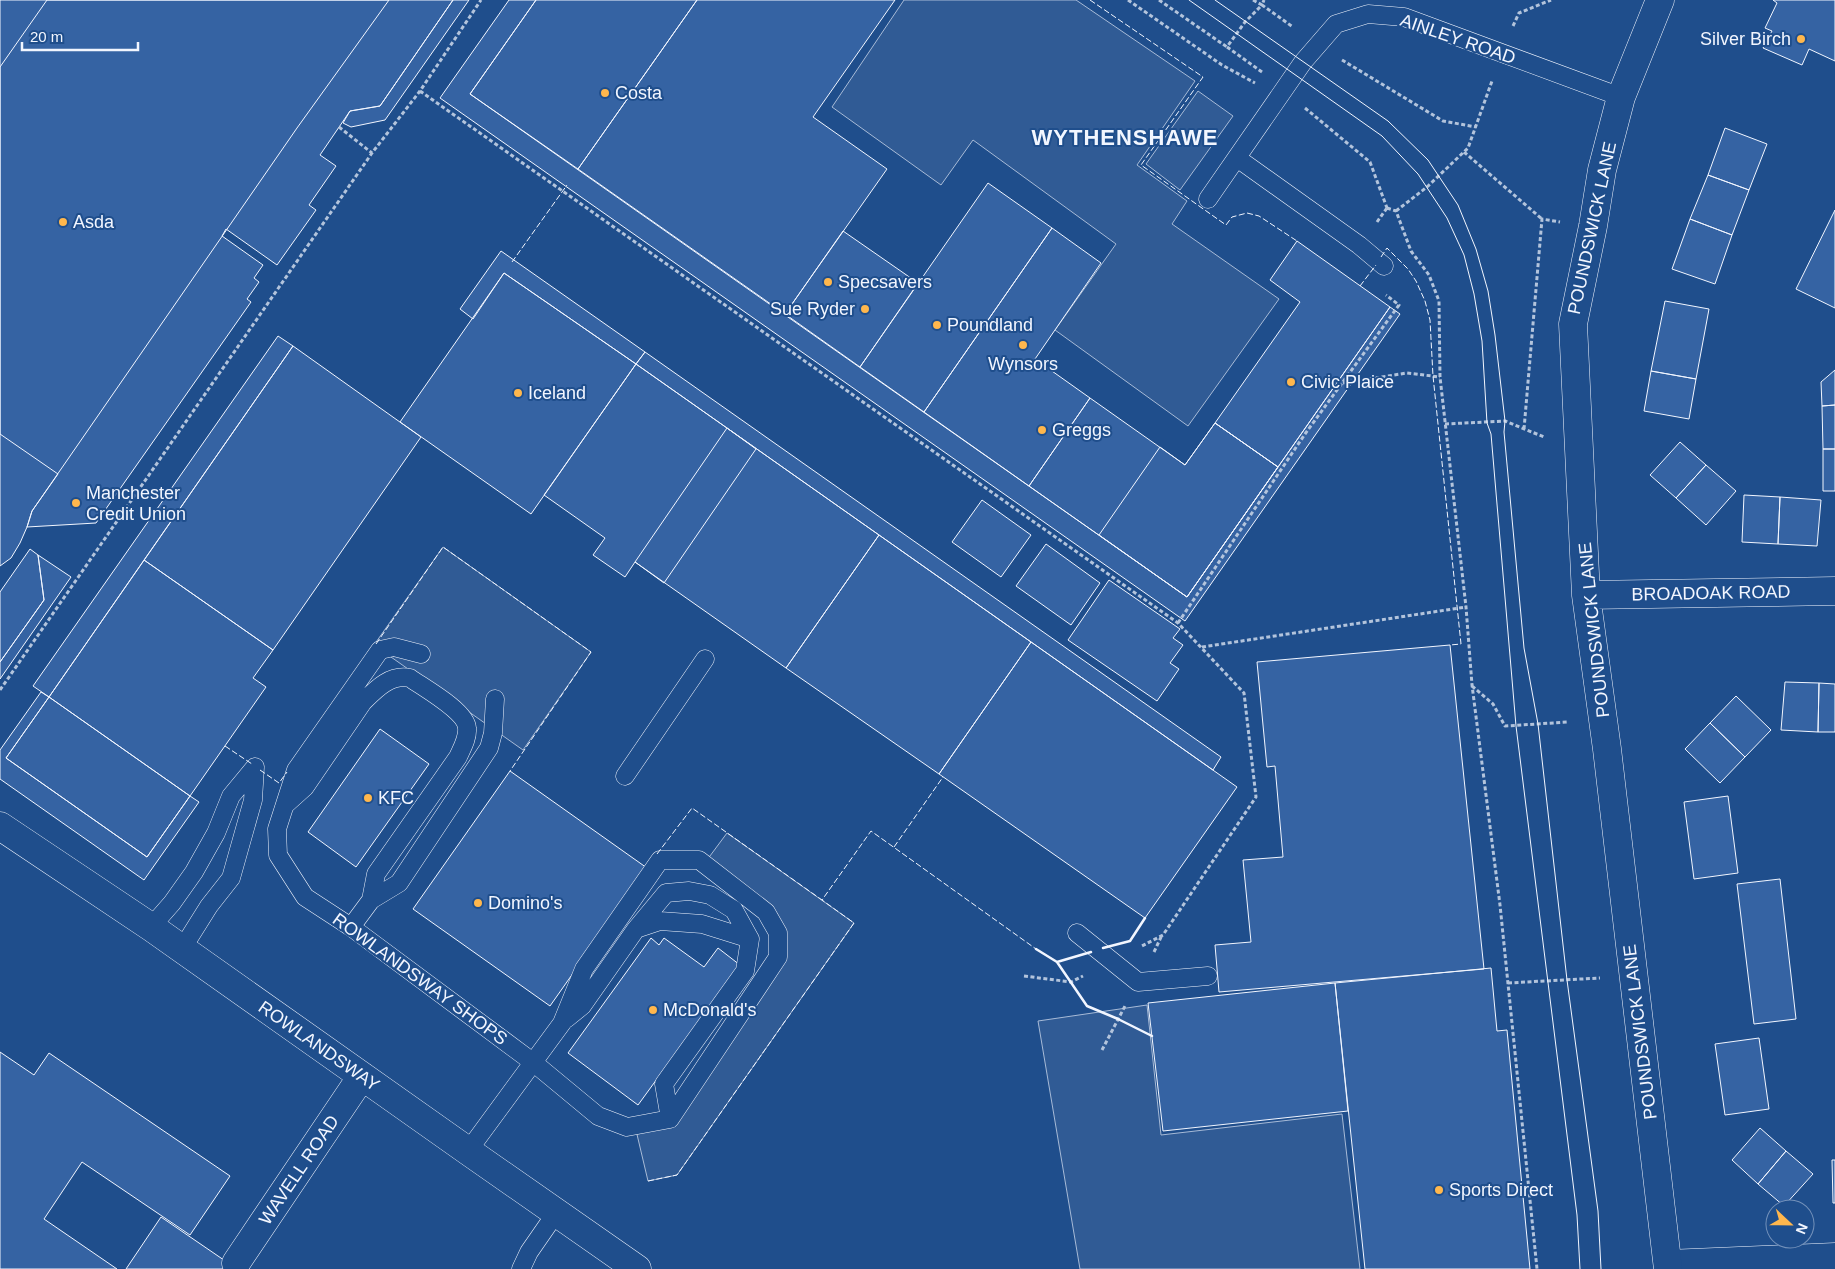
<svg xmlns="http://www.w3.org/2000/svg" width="1835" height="1269" font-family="Arial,sans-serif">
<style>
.parking{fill:#305b95;stroke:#a8bbd7}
.building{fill:#3563a3;stroke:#f2f6ff}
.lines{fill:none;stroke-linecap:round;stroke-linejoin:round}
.lane-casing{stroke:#f2f6ff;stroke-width:19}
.street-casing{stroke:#f2f6ff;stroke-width:29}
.secondary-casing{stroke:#f2f6ff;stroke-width:29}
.path{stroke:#b3c4dc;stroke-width:3;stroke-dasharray:4 2.5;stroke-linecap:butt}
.lane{stroke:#1f4e8c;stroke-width:18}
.street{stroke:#1f4e8c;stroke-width:28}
.secondary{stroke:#1f4e8c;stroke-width:28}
.tram{stroke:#f2f6ff;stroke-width:1}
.fence{stroke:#f2f6ff;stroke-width:1;stroke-dasharray:6 2.5;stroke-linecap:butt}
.wall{stroke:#f2f6ff;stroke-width:2.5}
.poi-dot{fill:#ffb74d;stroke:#1f4e8c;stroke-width:2}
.labels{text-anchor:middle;stroke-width:4;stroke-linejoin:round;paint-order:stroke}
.street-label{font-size:18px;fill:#f2f6ff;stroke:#1f4e8c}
.poi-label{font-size:18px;fill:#f2f6ff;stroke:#1f4e8c;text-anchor:start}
.district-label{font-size:22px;font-weight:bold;letter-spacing:1px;fill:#f2f6ff;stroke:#1f4e8c}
</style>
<rect width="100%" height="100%" fill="#1f4e8c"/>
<!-- parking -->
<path class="parking" d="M 904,0 L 1076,0 L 1195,81 L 1137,165 L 1187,201 L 1172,224 L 1279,299 L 1188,426 L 1055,330 L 1116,244 L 973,140 L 941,185 L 832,107 Z
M 1198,91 L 1233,116 L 1180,190 L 1146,164 Z
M 443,547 L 591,652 L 523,750 L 374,645 Z
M 727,833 L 854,923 L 677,1175 L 648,1181 L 635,1126 L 670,1119 L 778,957 L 778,933 L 704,864 Z
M 1147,1005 L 1161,1135 L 1342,1114 L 1360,1269 L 1080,1269 L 1038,1021 Z"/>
<!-- building -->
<path class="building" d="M 0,0 L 453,0 L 380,106 L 350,111 L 320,155 L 336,166 L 309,205 L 316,210 L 277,265 L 226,229 L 222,236 L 263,265 L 254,278 L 259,282 L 247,299 L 251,302 L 96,523 L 27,527 L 32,511 L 58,474 L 0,434 Z
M 47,0 L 389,0 L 297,128 L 41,498 L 32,511 L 27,527 L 20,543 L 11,558 L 0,566 L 0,67 Z
M 453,0 L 469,0 L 385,120 L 351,127 L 343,123 L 350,111 L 380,106 Z
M 509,0 L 536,0 L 470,94 L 1187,597 L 1390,307 L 1400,314 L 1185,621 L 440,98 Z
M 536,0 L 697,0 L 578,169 L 470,94 Z
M 697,0 L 895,0 L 813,117 L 887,169 L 785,314 L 578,169 Z
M 1773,0 L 1835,0 L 1835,61 L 1809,49 L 1802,65 L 1763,48 L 1772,31 L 1765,28 L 1777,3 Z
M 1725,128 L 1767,144 L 1749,190 L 1708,175 Z
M 1708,175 L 1749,190 L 1732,235 L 1690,219 Z
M 988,183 L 1052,228 L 924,412 L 860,367 Z
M 1835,210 L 1835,308 L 1796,289 Z
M 1690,219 L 1732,235 L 1715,284 L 1672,269 Z
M 1052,228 L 1101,263 L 1035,359 L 1090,398 L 1029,486 L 924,412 Z
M 843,231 L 918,283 L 860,367 L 785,314 Z
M 1297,241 L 1390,307 L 1278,467 L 1215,423 L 1300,302 L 1270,280 Z
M 501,251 L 645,352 L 636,364 L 504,273 L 473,319 L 460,309 Z
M 504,273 L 636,364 L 531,514 L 400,422 Z
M 1665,301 L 1709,309 L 1696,379 L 1651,371 Z
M 278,336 L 293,346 L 49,697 L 33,686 Z
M 293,346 L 421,437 L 273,650 L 144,560 Z
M 645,352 L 1221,757 L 1213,770 L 636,364 Z
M 636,364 L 879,535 L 786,668 L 635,562 L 625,577 L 593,555 L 605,538 L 544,495 Z
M 1835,370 L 1835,405 L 1822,406 L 1821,382 Z
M 1651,371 L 1696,379 L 1689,419 L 1644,411 Z
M 1090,398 L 1185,465 L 1215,423 L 1278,467 L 1187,597 L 1029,486 Z
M 1835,405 L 1835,449 L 1823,449 L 1822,406 Z
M 1215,423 L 1278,467 L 1187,597 L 1099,535 L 1160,447 L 1185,465 Z
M 727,428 L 756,449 L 664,583 L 635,562 Z
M 1680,442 L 1706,465 L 1676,498 L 1650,475 Z
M 1823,449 L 1835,449 L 1835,491 L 1823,491 Z
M 1706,465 L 1736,491 L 1706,525 L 1676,498 Z
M 1744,495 L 1780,497 L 1778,544 L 1742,542 Z
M 1780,497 L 1821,500 L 1817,546 L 1778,544 Z
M 982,500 L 1031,535 L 1001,577 L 952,542 Z
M 879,535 L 1031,642 L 939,774 L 786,668 Z
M 1046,544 L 1100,583 L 1071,625 L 1016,586 Z
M 30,549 L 38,555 L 44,600 L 0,662 L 0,592 Z
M 38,555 L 71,577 L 0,679 L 0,662 L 44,600 Z
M 144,560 L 273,650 L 253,678 L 266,687 L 190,796 L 49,697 Z
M 1109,580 L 1180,629 L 1173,638 L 1183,645 L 1170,663 L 1179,669 L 1157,701 L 1068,640 Z
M 1031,642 L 1237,787 L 1145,918 L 939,774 Z
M 1450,645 L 1484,969 L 1219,992 L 1215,945 L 1251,942 L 1243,860 L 1283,857 L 1275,766 L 1267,767 L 1257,662 Z
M 1785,682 L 1819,683 L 1818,732 L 1781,730 Z
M 1819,683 L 1835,684 L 1835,732 L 1818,732 Z
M 41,692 L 49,697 L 6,758 L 147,857 L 190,796 L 199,802 L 144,880 L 0,779 L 0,750 Z
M 1736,696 L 1771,730 L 1745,757 L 1710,723 Z
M 49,697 L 190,796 L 147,857 L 6,758 Z
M 1710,723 L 1745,757 L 1720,783 L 1685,749 Z
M 380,729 L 429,764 L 356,867 L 308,832 Z
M 510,771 L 647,868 L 550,1006 L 413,909 Z
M 1728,796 L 1738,873 L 1694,879 L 1684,802 Z
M 1780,879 L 1796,1019 L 1754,1024 L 1737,884 Z
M 651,938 L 659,945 L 664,938 L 704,967 L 718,948 L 740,965 L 638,1105 L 568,1053 Z
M 1491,968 L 1497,1031 L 1507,1030 L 1530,1269 L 1365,1269 L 1335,983 Z
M 1335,983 L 1348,1111 L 1163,1131 L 1148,1003 Z
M 1759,1038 L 1769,1109 L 1725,1115 L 1715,1044 Z
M 0,1052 L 34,1075 L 49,1053 L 230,1176 L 190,1235 L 82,1162 L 44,1219 L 117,1269 L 0,1269 Z
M 1760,1128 L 1786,1151 L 1758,1184 L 1732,1160 Z
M 1786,1151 L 1813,1174 L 1784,1206 L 1758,1184 Z
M 1832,1160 L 1835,1160 L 1835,1203 L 1833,1203 Z
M 161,1217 L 237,1269 L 126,1269 Z"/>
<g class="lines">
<defs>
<path id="lane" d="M 1237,158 L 1359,245 L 1384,266
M 1208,199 L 1303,62 L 1336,24 L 1368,14 L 1404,17 L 1621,97
M 421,654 L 394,647 L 380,650 L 296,770 L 277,829 L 278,855 L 305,897 L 351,927 L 534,1063 L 598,1116 L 627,1127 L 670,1119 L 778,957 L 778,933 L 766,912 L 699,860 L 660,860 L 584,969 L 562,1023 L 468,1151
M 625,776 L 705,659
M 285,805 L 305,787 L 363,702 C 376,689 390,674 410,678 C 424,688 466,711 467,728 C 468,738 462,748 458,757 L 376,874 L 371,900
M 151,927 L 172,903 L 194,872 L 216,833 L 231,796 L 255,767
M 351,927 L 371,900 L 399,883 L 489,748 L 493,733 L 495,699
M 636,929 L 666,893 L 689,891 L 710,895 L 734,910 L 750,939 L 745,971 L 664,1084 L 670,1119
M 1077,933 L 1138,982 L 1208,976
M 182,949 L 209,906 L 231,878 L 253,800 L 255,767
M 566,1019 L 582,1006 L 636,929 L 660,921 L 702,924 L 750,939
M 521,1269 L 529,1252 L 556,1213"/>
<path id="street" d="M 0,826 L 151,927 L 468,1151 L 637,1269
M 236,1263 L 362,1076
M 1668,1264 L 1835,1257"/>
<path id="secondary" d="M 1660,0 L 1621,97 L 1602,170 L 1593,226 L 1573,324 L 1586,595 L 1607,749 L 1668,1269
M 1586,595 L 1835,591"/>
</defs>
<!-- lane casing -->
<use href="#lane" class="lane-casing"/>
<!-- street casing -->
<use href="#street" class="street-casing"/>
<!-- secondary casing -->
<use href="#secondary" class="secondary-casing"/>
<!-- path -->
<path class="path" d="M 1128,0 L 1222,65 L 1255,83
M 1159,0 L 1227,47
M 1253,0 L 1262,5 L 1264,0
M 1513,26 L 1519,13 L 1551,0
M 1342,60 L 1443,121 L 1476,127
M 1262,72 L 1227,47 L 1245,22 L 1262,5 L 1293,27
M 420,91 L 1178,623 L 1244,693 L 1256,797 L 1163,935 L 1140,947
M 1305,108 L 1370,162 L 1387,208
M 339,127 L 372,153
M 1464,152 L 1542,219
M 1387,208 L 1396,211 L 1411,251 L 1429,275 L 1439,301 L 1440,377 L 1466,607 L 1472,685 L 1500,905 L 1537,1269
M 1396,211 L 1427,187 L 1468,148 L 1492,81
M 1377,222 L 1387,208
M 1343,383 L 1407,373 L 1440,377
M 1445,424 L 1505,421 L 1544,437
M 1524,429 L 1542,219 L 1560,222
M 1178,623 L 1305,434 L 1399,305 L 1386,295
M 1202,647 L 1466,607
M 1472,686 L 1493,704 L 1505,726 L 1568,722
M 0,690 L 372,153 L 420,91 L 481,0
M 1154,952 L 1162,935
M 1024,976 L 1071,982 L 1083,976
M 1508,983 L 1600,978
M 1102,1050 L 1125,1006"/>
<!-- lane -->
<use href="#lane" class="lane"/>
<!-- street -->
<use href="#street" class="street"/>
<!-- secondary -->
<use href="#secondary" class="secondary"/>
<!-- tram -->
<path class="tram" d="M 1189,0 L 1382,136 L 1418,174 L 1447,218 L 1464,255 L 1474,294 L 1482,341 L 1487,423 L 1491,434 L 1516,726 L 1577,1215 L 1580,1269
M 1215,0 L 1388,121 L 1428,160 L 1458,205 L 1476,249 L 1488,291 L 1495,335 L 1505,421 L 1504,432 L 1524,648 L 1538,724 L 1567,980 L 1598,1211 L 1601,1269"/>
<!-- fence -->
<path class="fence" d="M 1090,0 L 1203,77 L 1141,165 L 1226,225 L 1232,217 L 1247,213 L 1259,216 L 1297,241
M 1381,257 L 1387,248 L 1408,269 L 1416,281 L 1425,301 L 1430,320 L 1433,376 L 1461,644 L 1450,645
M 512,262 L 567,185
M 1360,286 L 1376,265
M 376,644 L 443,547 L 591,652 L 510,771
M 225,746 L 252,764
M 260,770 L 279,783 L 287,772
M 894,847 L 943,777
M 657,854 L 692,808 L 822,900 L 871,831 L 1036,949
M 648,1181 L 677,1175 L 854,923 L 822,900"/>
<!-- wall -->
<path class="wall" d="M 1103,948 L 1130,941 L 1145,918
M 1036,949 L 1057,962 L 1091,952
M 1057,962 L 1087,1006 L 1118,1019 L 1152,1036"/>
</g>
<!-- markers -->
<g class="poi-dot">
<circle cx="1801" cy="39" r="5"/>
<circle cx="605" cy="93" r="5"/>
<circle cx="63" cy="222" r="5"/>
<circle cx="828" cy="282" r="5"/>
<circle cx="865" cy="309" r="5"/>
<circle cx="937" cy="325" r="5"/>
<circle cx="1023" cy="345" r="5"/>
<circle cx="1291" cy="382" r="5"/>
<circle cx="518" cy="393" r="5"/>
<circle cx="1042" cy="430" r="5"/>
<circle cx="76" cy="503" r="5"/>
<circle cx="368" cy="798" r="5"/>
<circle cx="478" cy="903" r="5"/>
<circle cx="653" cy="1010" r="5"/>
<circle cx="1439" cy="1190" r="5"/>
</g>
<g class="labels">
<!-- street labels -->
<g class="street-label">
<text transform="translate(1458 39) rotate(19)" y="6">AINLEY ROAD</text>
<text transform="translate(1592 228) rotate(-78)" y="6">POUNDSWICK LANE</text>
<text transform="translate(1711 593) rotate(-1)" y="6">BROADOAK ROAD</text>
<text transform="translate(1594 630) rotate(-96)" y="6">POUNDSWICK LANE</text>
<text transform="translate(420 979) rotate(36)" y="6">ROWLANDSWAY SHOPS</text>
<text transform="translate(1640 1032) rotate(-97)" y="6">POUNDSWICK LANE</text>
<text transform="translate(319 1046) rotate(35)" y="6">ROWLANDSWAY</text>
<text transform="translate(299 1170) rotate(-56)" y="6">WAVELL ROAD</text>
</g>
<!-- poi labels -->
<g class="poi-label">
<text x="1791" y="45" text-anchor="end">Silver Birch</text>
<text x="615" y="99">Costa</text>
<text x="73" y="228">Asda</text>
<text x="838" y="288">Specsavers</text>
<text x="855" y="315" text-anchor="end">Sue Ryder</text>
<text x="947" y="331">Poundland</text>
<text x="1023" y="370" text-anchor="middle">Wynsors</text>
<text x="1301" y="388">Civic Plaice</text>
<text x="528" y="399">Iceland</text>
<text x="1052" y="436">Greggs</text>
<text x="86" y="499">Manchester<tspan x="86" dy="21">Credit Union</tspan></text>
<text x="378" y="804">KFC</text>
<text x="488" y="909">Domino's</text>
<text x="663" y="1016">McDonald's</text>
<text x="1449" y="1196">Sports Direct</text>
</g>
<!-- district labels -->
<g class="district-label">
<text x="1125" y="145">WYTHENSHAWE</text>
</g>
</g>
<!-- north arrow -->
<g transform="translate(1790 1224) rotate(112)"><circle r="24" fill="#1f4e8c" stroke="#7391ba"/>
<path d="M0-4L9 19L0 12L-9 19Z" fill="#ffb74d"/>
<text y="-8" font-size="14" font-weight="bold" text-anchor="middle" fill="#f2f6ff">N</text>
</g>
<!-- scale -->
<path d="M22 42v8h116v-8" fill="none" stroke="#f2f6ff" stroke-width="2.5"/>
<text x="30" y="42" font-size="15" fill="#f2f6ff" stroke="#1f4e8c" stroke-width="4" paint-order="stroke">20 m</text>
</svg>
